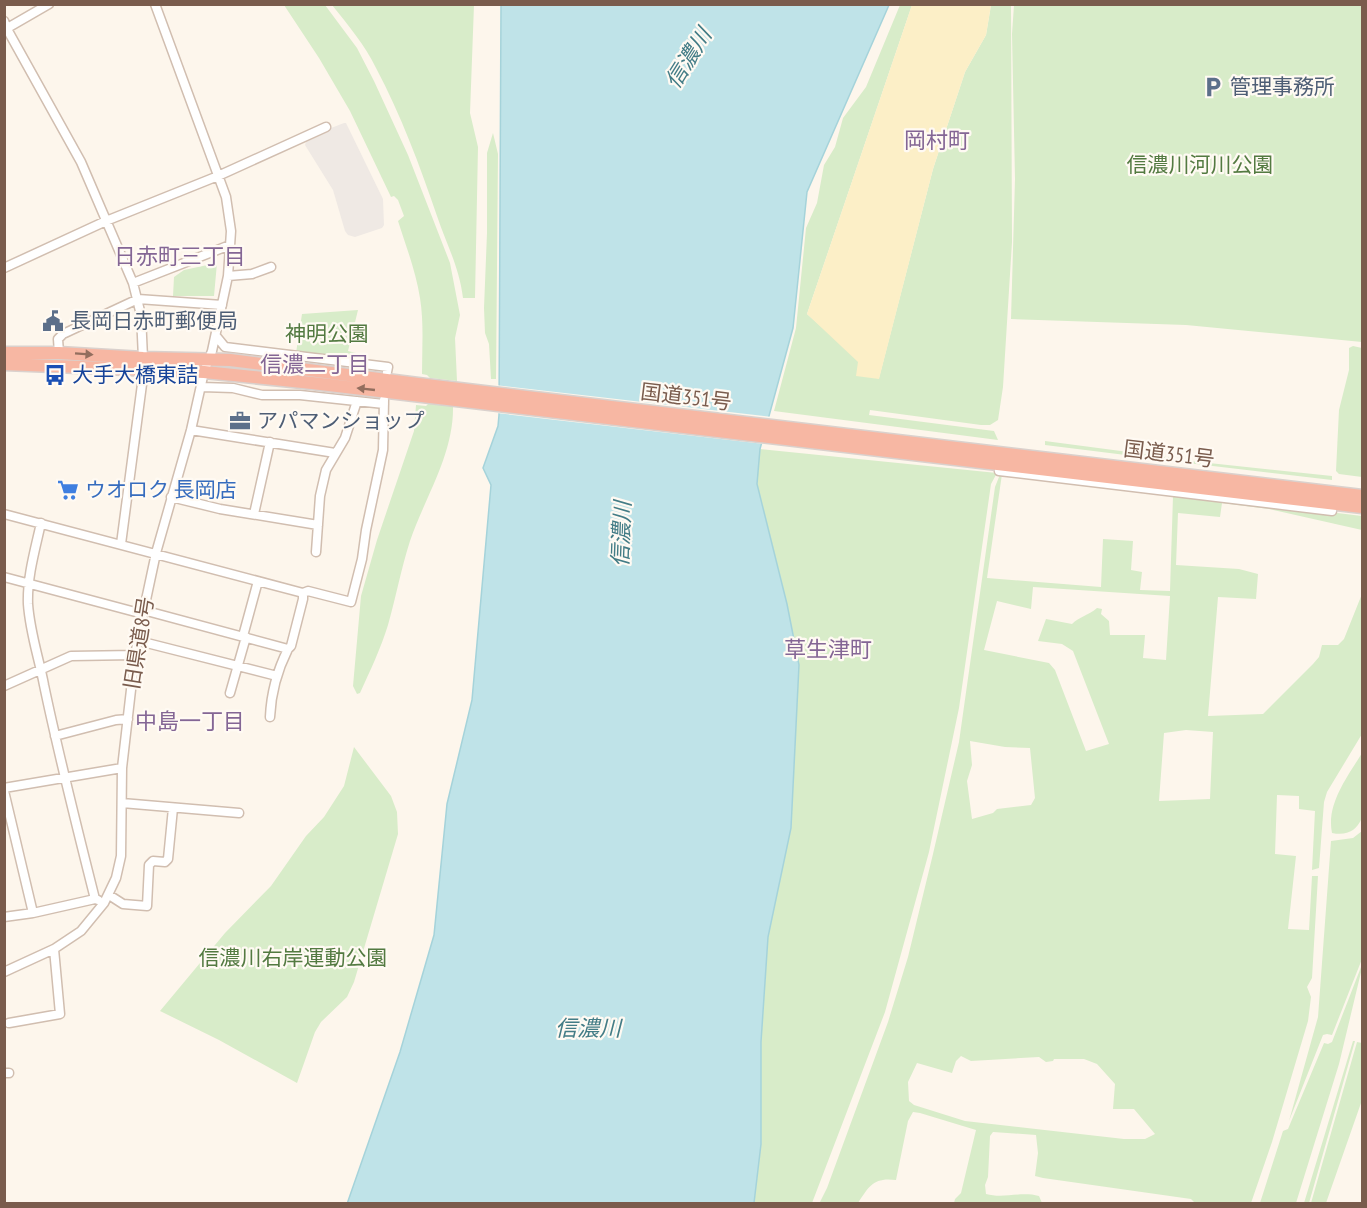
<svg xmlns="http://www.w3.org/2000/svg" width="1367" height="1208" font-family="'PT Sans Narrow','Noto Sans JP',sans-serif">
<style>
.industrial{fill:#efe9e4}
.green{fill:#d8ecc9;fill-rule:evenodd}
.sand{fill:#fcefc7}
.water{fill:#bfe3e8;stroke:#a5d3da;stroke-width:1.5}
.pier{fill:#fdf6ec}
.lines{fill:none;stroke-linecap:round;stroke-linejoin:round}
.minor-casing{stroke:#d1beb0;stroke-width:11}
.highway-casing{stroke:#dad1cd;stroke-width:15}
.minor{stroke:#fff;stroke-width:8}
.highway{stroke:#f7b7a3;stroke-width:12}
.oneway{fill:#936e5e}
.labels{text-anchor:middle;stroke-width:4.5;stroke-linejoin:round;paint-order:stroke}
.service-label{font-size:21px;fill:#4e5e75;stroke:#fffaf3;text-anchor:start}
.park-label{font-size:21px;fill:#537a41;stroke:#fffaf3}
.transit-label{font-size:21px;fill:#164399;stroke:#fffaf3;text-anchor:start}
.street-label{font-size:21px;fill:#7a5c4d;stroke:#fffaf3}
.shop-label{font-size:21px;fill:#366cbe;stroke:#fffaf3;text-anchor:start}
.water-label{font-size:22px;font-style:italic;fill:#437c86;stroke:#fffaf3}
.neighbourhood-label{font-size:22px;fill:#846695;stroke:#fffaf3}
</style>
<rect width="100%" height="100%" fill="#fdf6ec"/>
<!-- industrial -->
<path class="industrial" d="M 344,123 L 346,123 L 383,199 L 384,225 L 382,228 L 355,237 L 348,235 L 345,231 L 333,190 L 305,145 L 306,142 L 330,131 L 331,128 Z"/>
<!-- green -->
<path class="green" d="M 284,5 L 325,5 L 357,48 L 374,81 L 408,155 L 450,263 L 460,315 L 455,338 L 457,381 L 430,378 L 427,375 L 422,374 C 422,349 424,323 420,298 C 416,272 406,246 398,221 L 404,216 L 398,200 L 394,196 L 391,197 L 350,111 L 319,58 Z
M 332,5 L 474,5 L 470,113 L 478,147 L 475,298 L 463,298 C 459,266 447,246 437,216 C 420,166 401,115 376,68 C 365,45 348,25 332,5 Z
M 900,5 L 912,5 L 807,314 L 879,378 L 933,169 L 965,72 L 986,35 L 991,5 L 1011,5 L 1012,242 L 1003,387 L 998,420 L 990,425 L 981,425 L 870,410 L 869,415 L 994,431 L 998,440 L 774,411 L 796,328 L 806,228 L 817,203 L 824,165 L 835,147 L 843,118 L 866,87 Z
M 1014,5 L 1362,5 L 1362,342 L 1186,325 L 1011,319 L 1015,179 L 1012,34 Z
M 493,133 L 498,154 L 496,379 L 491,379 L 489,344 L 485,333 L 484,308 L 487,233 L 487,153 Z
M 217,263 L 214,296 L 173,296 L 174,277 L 184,270 Z
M 358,310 L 348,351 L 364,355 L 362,361 L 296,353 L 302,314 Z
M 1353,346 L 1362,348 L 1362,477 L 1339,474 L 1336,471 L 1339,410 L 1349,370 L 1349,348 Z
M 429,403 L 453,406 C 454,454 425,497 410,541 C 401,569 396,597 388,625 C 381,648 370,671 360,693 L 357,694 L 353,686 L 361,596 L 377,540 L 414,431 L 416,405 L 426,406 Z
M 1045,441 L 1174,458 L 1174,461 L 1045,445 Z
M 760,449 L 997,473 L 991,484 L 959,708 L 929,852 L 885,1012 L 812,1203 L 754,1204 L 761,1144 L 761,1042 L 768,937 L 791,828 L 799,665 L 787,604 L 757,484 Z
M 1181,460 L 1332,476 L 1332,480 L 1179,462 Z
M 1001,472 L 1362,516 L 1362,530 L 1269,509 L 1222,503 L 1220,517 L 1178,513 L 1176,565 L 1239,569 L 1258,574 L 1256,599 L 1218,597 L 1208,716 L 1263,714 L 1313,664 L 1319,657 L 1322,645 L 1338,645 L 1344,639 L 1362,594 L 1362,734 L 1327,792 L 1324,802 L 1319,868 L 1312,870 L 1315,811 L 1299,809 L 1299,796 L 1277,795 L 1275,854 L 1296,856 L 1288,929 L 1309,930 L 1312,876 L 1318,876 L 1312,978 L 1307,987 L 1311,997 L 1308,1021 L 1272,1142 L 1251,1203 L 1195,1203 L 1191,1199 L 1043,1178 L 1035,1176 L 1038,1153 L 1036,1135 L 993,1132 L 990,1136 L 988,1177 L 985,1185 L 986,1194 C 1004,1199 1021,1191 1039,1196 L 1042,1203 L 954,1203 L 955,1199 L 961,1193 L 976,1130 L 920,1113 L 913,1112 L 908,1121 L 896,1180 C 874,1177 869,1186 858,1203 L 819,1204 L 827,1188 L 888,1022 L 908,957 L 933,854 L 959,742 L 995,487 ZM 1002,474 L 1173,496 L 1170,591 L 1140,590 L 1142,572 L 1131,570 L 1133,541 L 1103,539 L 1101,587 L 987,578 ZM 1033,587 L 1170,596 L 1166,660 L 1143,658 L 1145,635 L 1110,635 L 1109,621 L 1101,614 L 1102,609 L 1097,608 C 1089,615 1079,617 1072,624 L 1046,619 L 1038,641 L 1062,644 L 1073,651 L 1109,744 L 1086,751 L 1055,670 L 1049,663 L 984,650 L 997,601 L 1031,609 ZM 1186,730 L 1213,732 L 1210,799 L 1159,801 L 1164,733 ZM 970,741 L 1005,747 L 1030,748 L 1035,798 L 1031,805 L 997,809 L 993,813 L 972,819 L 967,781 L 972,765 ZM 961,1056 L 971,1061 L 1039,1057 L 1046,1062 L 1053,1061 L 1054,1059 L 1084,1059 L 1097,1064 L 1115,1084 L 1113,1109 L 1134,1109 L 1155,1134 L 1145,1139 L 1124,1139 L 965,1121 L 914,1105 L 909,1101 L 908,1082 L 917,1063 L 952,1073 L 956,1061 Z
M 354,747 L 391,796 L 397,812 L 398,834 L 354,982 L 347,997 L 321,1022 L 315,1032 L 297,1083 L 219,1040 L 160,1011 L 225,933 L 271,886 L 306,836 L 324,817 L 344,786 Z
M 1362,753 L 1362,818 C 1356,831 1347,836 1332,833 C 1326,804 1348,776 1362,753 Z
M 1362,831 L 1362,959 L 1332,1035 L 1327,1034 L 1323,1035 L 1289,1121 L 1318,1017 L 1331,841 L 1353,838 Z
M 1361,967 L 1362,968 L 1339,1064 L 1296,1203 L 1260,1203 L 1283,1131 L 1288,1129 L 1324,1043 L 1328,1044 L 1332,1042 Z
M 1353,1041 L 1355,1041 L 1309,1203 L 1304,1203 Z
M 1357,1042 L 1362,1043 L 1361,1103 L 1326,1203 L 1311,1203 Z"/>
<!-- sand -->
<path class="sand" d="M 912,5 L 991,5 L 986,35 L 965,72 L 933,169 L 879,379 L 856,376 L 858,362 L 807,314 Z"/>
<!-- water -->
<path class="water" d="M 501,5 L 889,5 L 807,192 L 793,328 L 760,449 L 757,484 L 787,604 L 799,665 L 791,828 L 768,937 L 761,1042 L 761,1144 L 754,1203 L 347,1204 L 400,1052 L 434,935 L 447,804 L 472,700 L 491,485 L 483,468 L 498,426 L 499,415 Z"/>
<!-- pier -->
<path class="pier" d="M 495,385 L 772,417 L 764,444 L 496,413 Z"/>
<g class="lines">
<defs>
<path id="minor" d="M 4,21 L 7,29 L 81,162 L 133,283 L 141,315 L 143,358
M 4,30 L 49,4
M 4,268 L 106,221 L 218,176 L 326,127
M 228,276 L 252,274 L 271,267
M 133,283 L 230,245
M 216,336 L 225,347 L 388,367 L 387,372
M 59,353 L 58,339 L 63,334 L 138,299 L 222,305
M 202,387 L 233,388 L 262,395 L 300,395 L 384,404
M 191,430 L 335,453
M 999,471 L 1332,511
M 171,497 L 220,509 L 318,525
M 4,514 L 303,593 L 308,591 L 351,602 L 362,559 L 366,530 L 383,450 L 384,400
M 254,514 L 270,442
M 41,523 C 35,550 27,577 28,604 C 30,633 39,658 44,685 C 59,757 77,828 95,899
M 121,544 L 144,369
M 316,552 L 320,496 L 326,470 L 345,438 L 357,401
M 4,577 L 143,614
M 143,610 L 288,649 L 291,646 L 303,599 L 303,593
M 243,636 L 258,581
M 139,641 L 277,676
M 4,686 L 71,656 L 135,655
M 230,693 L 246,637
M 270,717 C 271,694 278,669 288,649
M 55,736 L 116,720 L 128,719
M 4,788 L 122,768
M 4,791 L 33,913
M 122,803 L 239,813
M 109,895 L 123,904 L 147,906 L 149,865 L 153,861 L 165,862 L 168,859 L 173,808
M 4,917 L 33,913 L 95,899 L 98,900
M 4,972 L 54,949 L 81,931 L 104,903 L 116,878 L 121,856 L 122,768 L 135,655 L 143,614 L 156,553 L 191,430 L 204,372 L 212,351 L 228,276 L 231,231 L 226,197 L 155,4
M 9,1023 L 60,1014 L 54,949
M 4,1073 L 9,1073"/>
<path id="highway" d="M 4,353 L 59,353 L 143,358 L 230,360 L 426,385 L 1362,496
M 4,364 L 204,372 L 312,383 L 1362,507"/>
</defs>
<!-- minor casing -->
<use href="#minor" class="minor-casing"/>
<!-- highway casing -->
<use href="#highway" class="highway-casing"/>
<!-- minor -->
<use href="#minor" class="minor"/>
<!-- highway -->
<use href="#highway" class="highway"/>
</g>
<!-- one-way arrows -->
<defs><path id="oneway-solid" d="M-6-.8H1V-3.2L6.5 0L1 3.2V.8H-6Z" transform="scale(1.5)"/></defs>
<g class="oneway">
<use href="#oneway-solid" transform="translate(84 354) rotate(4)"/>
<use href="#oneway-solid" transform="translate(366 389) rotate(-174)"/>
</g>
<!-- icons -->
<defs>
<symbol id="parking-bare" viewBox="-9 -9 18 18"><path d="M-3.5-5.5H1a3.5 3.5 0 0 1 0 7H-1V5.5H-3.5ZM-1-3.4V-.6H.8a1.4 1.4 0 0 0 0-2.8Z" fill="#5c6f8a" stroke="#fffaf3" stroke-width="2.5" paint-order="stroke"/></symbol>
<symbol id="civic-bare" viewBox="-9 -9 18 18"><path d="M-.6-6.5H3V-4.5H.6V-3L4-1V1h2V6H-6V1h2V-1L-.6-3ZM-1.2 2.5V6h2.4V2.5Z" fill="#5c6f8a" stroke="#fffaf3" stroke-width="2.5" paint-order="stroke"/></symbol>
<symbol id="bus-bare" viewBox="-9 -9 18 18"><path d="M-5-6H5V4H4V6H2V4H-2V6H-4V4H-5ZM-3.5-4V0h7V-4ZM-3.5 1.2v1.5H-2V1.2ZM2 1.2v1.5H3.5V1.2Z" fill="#1a4fb4" stroke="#fffaf3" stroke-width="2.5" paint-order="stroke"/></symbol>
<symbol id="office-bare" viewBox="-9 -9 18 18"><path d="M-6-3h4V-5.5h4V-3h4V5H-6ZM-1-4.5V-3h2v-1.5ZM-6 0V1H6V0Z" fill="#5c6f8a" stroke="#fffaf3" stroke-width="2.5" paint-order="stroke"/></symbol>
<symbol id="supermarket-bare" viewBox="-9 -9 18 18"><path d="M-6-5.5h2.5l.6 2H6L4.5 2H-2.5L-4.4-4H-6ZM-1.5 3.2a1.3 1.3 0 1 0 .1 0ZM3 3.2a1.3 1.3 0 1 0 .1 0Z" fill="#3f7fe0" stroke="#fffaf3" stroke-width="2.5" paint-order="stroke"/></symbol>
</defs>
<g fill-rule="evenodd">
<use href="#parking-bare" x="1198" y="72" width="30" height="30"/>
<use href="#civic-bare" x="38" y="306" width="30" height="30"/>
<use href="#bus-bare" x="40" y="360" width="30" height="30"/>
<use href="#office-bare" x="225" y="406" width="30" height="30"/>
<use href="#supermarket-bare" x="53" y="475" width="30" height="30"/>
</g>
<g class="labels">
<!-- service labels -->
<g class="service-label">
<text x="1230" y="94">管理事務所</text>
<text x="70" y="328">長岡日赤町郵便局</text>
<text x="257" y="428">アパマンショップ</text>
</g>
<!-- park labels -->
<g class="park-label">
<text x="1200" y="172">信濃川河川公園</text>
<text x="327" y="341">神明公園</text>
<text x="293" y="965">信濃川右岸運動公園</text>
</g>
<!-- transit labels -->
<g class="transit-label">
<text x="72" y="382">大手大橋東詰</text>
</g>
<!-- street labels -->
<g class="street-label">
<text transform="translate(686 397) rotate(7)" y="7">国道351号</text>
<text transform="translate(1169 454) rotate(7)" y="7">国道351号</text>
<text transform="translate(139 643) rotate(-81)" y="7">旧県道8号</text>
</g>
<!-- shop labels -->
<g class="shop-label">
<text x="85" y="497">ウオロク 長岡店</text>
</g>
<!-- water labels -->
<g class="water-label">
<text transform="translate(688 58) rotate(-58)" y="8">信濃川</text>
<text transform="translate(621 534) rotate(-88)" y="8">信濃川</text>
<text x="588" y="1036">信濃川</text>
</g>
<!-- neighbourhood labels -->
<g class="neighbourhood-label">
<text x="937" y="148">岡村町</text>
<text x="180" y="264">日赤町三丁目</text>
<text x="315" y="372">信濃二丁目</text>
<text x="828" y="657">草生津町</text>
<text x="190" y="729">中島一丁目</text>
</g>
</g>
<!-- border -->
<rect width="1367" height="1208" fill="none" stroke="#7a5c4d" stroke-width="12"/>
</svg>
